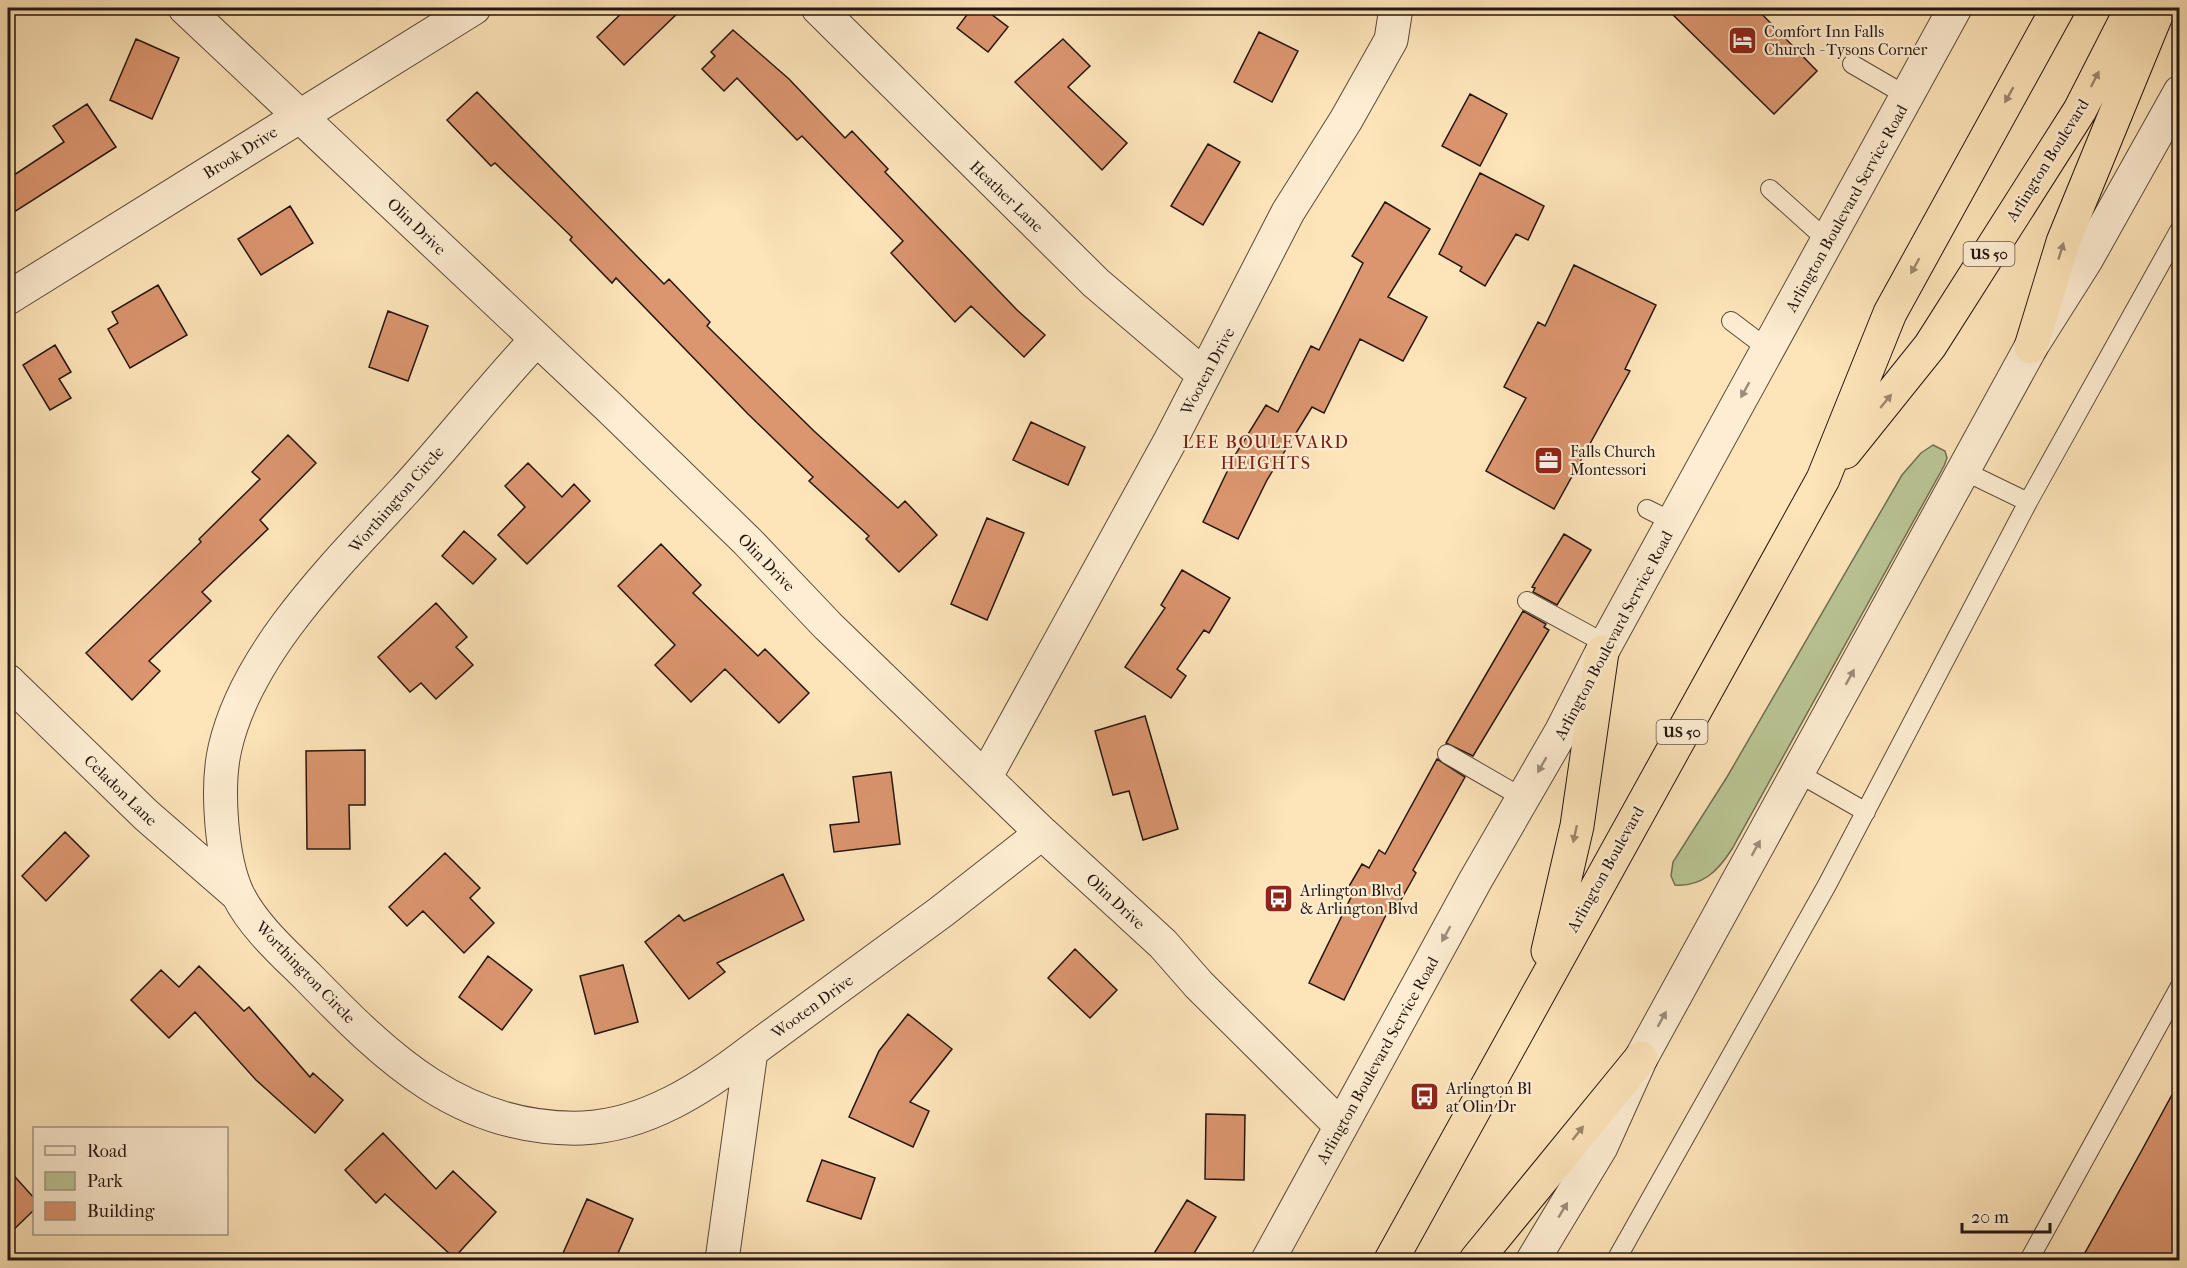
<svg xmlns="http://www.w3.org/2000/svg" width="2187" height="1268" font-family="'IM FELL French Canon',serif">
<style>
.green{fill:#bac594;stroke:#706e52;stroke-width:1.5}
.lines{fill:none;stroke-linecap:round;stroke-linejoin:round}
.stream{stroke:#6e7b72;stroke-width:9}
.building{fill:#db956f;stroke:#251610;stroke-width:1.5}
.service-casing{stroke:#5b4a3a;stroke-width:20}
.minor-casing{stroke:#5b4a3a;stroke-width:35}
.tertiary-casing{stroke:#5b4a3a;stroke-width:35}
.trunk-casing{stroke:#251610;stroke-width:35}
.service{stroke:#feedd2;stroke-width:18}
.minor{stroke:#feedd2;stroke-width:33}
.tertiary{stroke:#feedd2;stroke-width:33}
.trunk{stroke:#fde4b9;stroke-width:33}
.oneway{fill:#9c876d}
.oneway2{fill:#9c8c7b}
.labels{text-anchor:middle;stroke-width:4.5;stroke-linejoin:round;paint-order:stroke}
.shield{fill:#feedd2;stroke:#66564a;stroke-width:1.5}
.shield-label{font-size:15px;font-weight:bold;fill:#251610}
.poi-label{font-size:16px;fill:#251610;stroke:#feedd2;text-anchor:start}
.street-label{font-size:16px;fill:#251610;stroke:#feedd2}
.neighbourhood-label{font-size:18px;letter-spacing:1.5px;fill:#7a1f14;stroke:#feedd2}
</style>
<rect width="100%" height="100%" fill="#fde4b9"/>
<filter id="stains"><feTurbulence type="fractalNoise" baseFrequency=".00333" numOctaves="4"/><feColorMatrix values="0 0 0 0 .2 0 0 0 0 .09 0 0 0 0 .02 0 0 0 .5 -.17"/></filter>
<radialGradient id="worn" r=".72"><stop offset=".6" stop-color="#630" stop-opacity="0"/><stop offset="1" stop-color="#630" stop-opacity=".3"/></radialGradient>
<!-- green -->
<path class="green" d="M 1933,445 L 1945,451 L 1947,458 L 1944,466 L 1732,849 C 1718,871 1702,887 1675,885 L 1671,876 L 1673,862 L 1727,777 L 1902,475 L 1921,453 Z"/>
<g class="lines">
<!-- stream -->
<path class="stream" d="M 8,11 L 12,8"/>
</g>
<!-- building -->
<path class="building" d="M 627,8 L 683,8 L 624,65 L 597,37 Z
M 972,8 L 983,8 L 1008,27 L 988,52 L 957,28 Z
M 1666,8 L 1756,8 L 1817,71 L 1774,114 Z
M 733,30 L 789,79 L 845,138 L 852,131 L 888,169 L 885,172 L 1017,310 L 1045,335 L 1024,357 L 971,306 L 955,322 L 891,253 L 903,241 L 802,136 L 797,140 L 737,78 L 724,91 L 702,69 L 715,56 L 711,52 Z
M 1259,32 L 1298,51 L 1272,102 L 1234,82 Z
M 136,39 L 179,58 L 152,119 L 110,100 Z
M 1063,39 L 1090,66 L 1068,87 L 1127,143 L 1102,170 L 1015,82 Z
M 477,92 L 664,284 L 669,279 L 710,322 L 707,326 L 814,431 L 898,508 L 905,501 L 937,535 L 899,572 L 866,539 L 869,536 L 809,481 L 813,477 L 748,414 L 616,278 L 612,283 L 570,240 L 572,237 L 495,163 L 491,166 L 447,120 Z
M 1470,94 L 1507,114 L 1480,166 L 1442,146 Z
M 87,104 L 116,147 L 8,216 L 8,179 L 64,142 L 53,126 Z
M 1208,144 L 1240,162 L 1203,225 L 1171,206 Z
M 1480,173 L 1544,206 L 1528,240 L 1516,234 L 1485,286 L 1460,271 L 1462,267 L 1439,254 Z
M 1385,202 L 1430,229 L 1388,297 L 1427,317 L 1403,361 L 1360,339 L 1324,413 L 1312,407 L 1267,480 L 1238,539 L 1203,522 L 1235,455 L 1266,405 L 1278,412 L 1311,346 L 1319,350 L 1363,263 L 1352,256 Z
M 290,206 L 313,243 L 261,275 L 238,239 Z
M 1574,265 L 1656,305 L 1625,369 L 1630,371 L 1554,509 L 1486,471 L 1526,398 L 1504,387 L 1538,322 L 1545,326 Z
M 158,285 L 187,335 L 130,368 L 108,329 L 118,323 L 112,312 Z
M 388,311 L 428,326 L 408,381 L 369,367 Z
M 55,345 L 71,372 L 59,379 L 71,398 L 50,410 L 23,365 Z
M 1031,422 L 1085,447 L 1068,485 L 1013,460 Z
M 288,435 L 316,463 L 260,520 L 268,529 L 202,592 L 211,601 L 149,661 L 160,671 L 132,700 L 86,653 L 201,542 L 199,539 L 260,479 L 252,472 Z
M 528,463 L 562,497 L 574,484 L 590,501 L 527,564 L 498,535 L 525,507 L 505,486 Z
M 987,518 L 1024,533 L 987,620 L 951,604 Z
M 464,531 L 496,559 L 473,584 L 442,556 Z
M 1564,534 L 1591,550 L 1557,605 L 1533,592 L 1535,588 L 1532,587 Z
M 661,544 L 701,585 L 693,593 L 758,656 L 765,649 L 809,693 L 779,723 L 725,669 L 691,702 L 655,665 L 675,645 L 618,586 Z
M 1182,570 L 1230,598 L 1209,633 L 1204,630 L 1177,669 L 1186,676 L 1171,698 L 1125,667 L 1165,608 L 1161,605 Z
M 436,603 L 467,637 L 456,647 L 473,665 L 436,699 L 421,683 L 410,692 L 378,657 Z
M 1523,611 L 1546,624 L 1544,627 L 1549,630 L 1473,756 L 1446,743 Z
M 1145,716 L 1178,829 L 1143,840 L 1129,791 L 1113,795 L 1095,731 Z
M 365,750 L 365,805 L 349,805 L 350,849 L 307,849 L 306,751 Z
M 1437,759 L 1465,777 L 1413,870 L 1416,873 L 1393,914 L 1388,911 L 1344,1000 L 1309,983 L 1354,891 L 1348,888 L 1362,864 L 1369,868 L 1379,850 L 1385,854 Z
M 891,772 L 900,844 L 834,852 L 830,825 L 859,822 L 853,777 Z
M 65,832 L 89,856 L 46,901 L 22,876 Z
M 445,853 L 480,888 L 470,898 L 494,923 L 464,953 L 423,911 L 407,926 L 389,907 Z
M 783,874 L 804,920 L 717,963 L 725,972 L 689,999 L 645,942 L 679,915 L 684,921 Z
M 1075,949 L 1117,990 L 1090,1018 L 1048,978 Z
M 488,956 L 532,990 L 502,1030 L 459,997 Z
M 623,965 L 638,1022 L 595,1034 L 580,976 Z
M 199,966 L 244,1011 L 249,1007 L 310,1077 L 313,1073 L 343,1100 L 315,1133 L 256,1080 L 195,1012 L 169,1038 L 131,1000 L 161,970 L 179,987 Z
M 908,1014 L 952,1049 L 910,1102 L 929,1111 L 913,1147 L 849,1117 L 879,1051 Z
M 2180,1080 L 2180,1260 L 2081,1260 L 2142,1150 Z
M 1206,1114 L 1245,1115 L 1244,1180 L 1205,1179 Z
M 383,1133 L 436,1189 L 453,1171 L 496,1212 L 454,1258 L 385,1194 L 376,1203 L 345,1170 Z
M 822,1160 L 875,1178 L 861,1219 L 807,1201 Z
M 8,1169 L 34,1198 L 34,1210 L 8,1235 Z
M 587,1199 L 633,1219 L 615,1260 L 560,1260 Z
M 1187,1200 L 1216,1217 L 1190,1260 L 1150,1260 Z"/>
<g class="lines">
<defs>
<path id="service" d="M 1852,64 L 1907,96
M 1770,189 L 1828,241
M 1731,321 L 1768,349
M 1964,471 L 2028,502
M 1647,509 L 1673,522
M 1527,601 L 1606,644
M 1447,754 L 1523,798
M 1798,773 L 1866,812
M 1616,1260 L 1827,885 L 2028,502 L 2180,229
M 2029,1260 L 2180,986"/>
<path id="minor" d="M 185,8 L 609,407 L 747,541 L 828,626 L 1042,833 L 1163,944 L 1199,985 L 1341,1126
M 818,8 L 1096,283 L 1204,375
M 8,298 L 474,8
M 536,340 C 490,389 449,442 404,491 C 338,563 247,651 225,748 C 216,787 221,859 238,895 C 254,927 284,953 309,978 C 387,1058 462,1132 583,1128 C 646,1125 703,1088 751,1051
M 8,681 L 146,815 L 238,895
M 985,778 L 1169,443 L 1288,212 L 1346,120 L 1391,40 L 1396,8
M 722,1260 L 751,1051 L 941,912 L 1042,833
M 1268,1260 L 1475,881 L 1561,732 L 1606,644 L 1955,8"/>
<path id="tertiary" d="M 1533,1260 L 1601,1147 L 1641,1058 L 2031,347 L 2086,260 L 2180,92"/>
<path id="trunk" d="M 2031,347 L 2063,242 L 2159,8
M 1845,452 L 1930,346 L 2080,110 L 2132,8
M 1548,951 L 1577,826 L 1602,652
M 1391,1260 L 1823,479 L 1890,313 L 2058,8
M 1476,1260 L 1641,1058"/>
</defs>
<!-- service casing -->
<use href="#service" class="service-casing"/>
<!-- minor casing -->
<use href="#minor" class="minor-casing"/>
<!-- tertiary casing -->
<use href="#tertiary" class="tertiary-casing"/>
<!-- trunk casing -->
<use href="#trunk" class="trunk-casing"/>
<!-- service -->
<use href="#service" class="service"/>
<!-- minor -->
<use href="#minor" class="minor"/>
<!-- tertiary -->
<use href="#tertiary" class="tertiary"/>
<!-- trunk -->
<use href="#trunk" class="trunk"/>
</g>
<!-- one-way arrows -->
<defs><path id="oneway-solid" d="M-6-.8H1V-3.2L6.5 0L1 3.2V.8H-6Z" transform="scale(1.5)"/></defs>
<g class="oneway">
<use href="#oneway-solid" transform="translate(2095 79) rotate(-63)"/>
<use href="#oneway-solid" transform="translate(2009 95) rotate(119)"/>
<use href="#oneway-solid" transform="translate(2061 251) rotate(-73)"/>
<use href="#oneway-solid" transform="translate(1915 266) rotate(119)"/>
<use href="#oneway-solid" transform="translate(1886 401) rotate(-51)"/>
<use href="#oneway-solid" transform="translate(1575 834) rotate(102)"/>
<use href="#oneway-solid" transform="translate(1578 1133) rotate(-52)"/>
</g>
<g class="oneway2">
<use href="#oneway-solid" transform="translate(1745 390) rotate(119)"/>
<use href="#oneway-solid" transform="translate(1850 677) rotate(-61)"/>
<use href="#oneway-solid" transform="translate(1542 765) rotate(120)"/>
<use href="#oneway-solid" transform="translate(1756 848) rotate(-61)"/>
<use href="#oneway-solid" transform="translate(1446 934) rotate(119)"/>
<use href="#oneway-solid" transform="translate(1662 1019) rotate(-61)"/>
<use href="#oneway-solid" transform="translate(1563 1210) rotate(-59)"/>
</g>
<!-- icons -->
<defs>
<symbol id="hotel-square" viewBox="-11 -11 22 22"><rect x="-9" y="-9" width="18" height="18" rx="4" fill="#8f2418" stroke="#feedd2"/><path d="M-6-4.5h1.5V1H6V5H4.5V3h-9V5H-6ZM-4 0a1.8 1.8 0 1 1 3.6 0ZM.5 0V-2.5h3Q6-2.5 6 0Z" fill="#fff"/></symbol>
<symbol id="office-square" viewBox="-11 -11 22 22"><rect x="-9" y="-9" width="18" height="18" rx="4" fill="#8f2418" stroke="#feedd2"/><path d="M-6-3h4V-5.5h4V-3h4V5H-6ZM-1-4.5V-3h2v-1.5ZM-6 0V1H6V0Z" fill="#fff"/></symbol>
<symbol id="bus-square" viewBox="-11 -11 22 22"><rect x="-9" y="-9" width="18" height="18" rx="4" fill="#8f2418" stroke="#feedd2"/><path d="M-5-6H5V4H4V6H2V4H-2V6H-4V4H-5ZM-3.5-4V0h7V-4ZM-3.5 1.2v1.5H-2V1.2ZM2 1.2v1.5H3.5V1.2Z" fill="#fff"/></symbol>
</defs>
<g fill-rule="evenodd">
<use href="#hotel-square" x="1726" y="24" width="33" height="33"/>
<use href="#office-square" x="1532" y="444" width="33" height="33"/>
<use href="#bus-square" x="1262" y="882" width="33" height="33"/>
<use href="#bus-square" x="1408" y="1080" width="33" height="33"/>
</g>
<g class="labels">
<!-- shield labels -->
<g class="shield">
<rect x="1963.5" y="242" width="51" height="24" rx="4.5"/>
<rect x="1656.5" y="720" width="51" height="24" rx="4.5"/>
</g>
<g class="shield-label">
<text x="1989" y="259">US 50</text>
<text x="1682" y="737">US 50</text>
</g>
<!-- poi labels -->
<g class="poi-label">
<text x="1764" y="37">Comfort Inn Falls<tspan x="1764" dy="18">Church - Tysons Corner</tspan></text>
<text x="1570" y="457">Falls Church<tspan x="1570" dy="18">Montessori</tspan></text>
<text x="1300" y="896">Arlington Blvd<tspan x="1300" dy="18">&amp; Arlington Blvd</tspan></text>
<text x="1446" y="1094">Arlington Bl<tspan x="1446" dy="18">at Olin Dr</tspan></text>
</g>
<!-- street labels -->
<g class="street-label">
<text transform="translate(240 152) rotate(-32)" y="6">Brook Drive</text>
<text transform="translate(2047 160) rotate(-58)" y="6">Arlington Boulevard</text>
<text transform="translate(1007 196) rotate(44)" y="6">Heather Lane</text>
<text transform="translate(1846 208) rotate(-61)" y="6">Arlington Boulevard Service Road</text>
<text transform="translate(417 226) rotate(44)" y="6">Olin Drive</text>
<text transform="translate(1207 371) rotate(-62)" y="6">Wooten Drive</text>
<text transform="translate(396 499) rotate(-49)" y="6">Worthington Circle</text>
<text transform="translate(767 562) rotate(46)" y="6">Olin Drive</text>
<text transform="translate(1613 635) rotate(-62)" y="6">Arlington Boulevard Service Road</text>
<text transform="translate(121 790) rotate(44)" y="6">Celadon Lane</text>
<text transform="translate(1605 869) rotate(-61)" y="6">Arlington Boulevard</text>
<text transform="translate(1116 901) rotate(43)" y="6">Olin Drive</text>
<text transform="translate(306 972) rotate(46)" y="6">Worthington Circle</text>
<text transform="translate(812 1006) rotate(-36)" y="6">Wooten Drive</text>
<text transform="translate(1377 1060) rotate(-61)" y="6">Arlington Boulevard Service Road</text>
</g>
<!-- neighbourhood labels -->
<g class="neighbourhood-label">
<text x="1266" y="448">LEE BOULEVARD<tspan x="1266" dy="21">HEIGHTS</tspan></text>
</g>
</g>
<!-- margin -->
<rect width="2187" height="1268" fill="none" stroke="#fde4b9" stroke-width="30"/>
<rect x="9" y="9" width="2169" height="1250" fill="none" stroke="#251610" stroke-width="3"/>
<rect x="15" y="15" width="2157" height="1238" fill="none" stroke="#251610" stroke-width="1.5"/>
<!-- legend -->
<rect x="33" y="1127" width="195" height="108" fill="#feedd2" stroke="#a79784" stroke-width="1.5"/>
<rect x="45" y="1146" width="30" height="9" fill="#feedd2" stroke="#a79784" stroke-width="1.5"/>
<text x="87" y="1157" font-size="18" fill="#251610">Road</text>
<rect x="45" y="1172" width="30" height="18" fill="#bac594" stroke="#a79784" stroke-width="1.5"/>
<text x="87" y="1187" font-size="18" fill="#251610">Park</text>
<rect x="45" y="1202" width="30" height="18" fill="#db956f" stroke="#a79784" stroke-width="1.5"/>
<text x="87" y="1217" font-size="18" fill="#251610">Building</text>
<!-- scale -->
<path d="M1962 1223v9h88v-9" fill="none" stroke="#251610" stroke-width="3"/>
<text x="1971" y="1223" font-size="18" fill="#251610" stroke="#feedd2" stroke-width="4.5" paint-order="stroke">20 m</text>
<rect width="100%" height="100%" filter="url(#stains)"/>
<rect width="100%" height="100%" fill="url(#worn)"/>
</svg>
